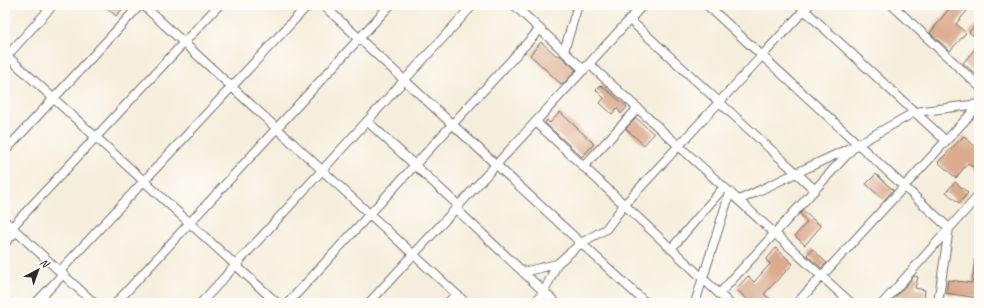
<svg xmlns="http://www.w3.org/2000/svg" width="984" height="308" font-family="Caveat,sans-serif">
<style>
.building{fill:#dcab8d}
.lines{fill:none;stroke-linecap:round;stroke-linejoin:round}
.minor-casing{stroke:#726f69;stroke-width:10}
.minor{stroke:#fff;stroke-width:8}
</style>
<rect width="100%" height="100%" fill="#fdfcf7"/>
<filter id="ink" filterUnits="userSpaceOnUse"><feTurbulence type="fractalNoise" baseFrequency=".025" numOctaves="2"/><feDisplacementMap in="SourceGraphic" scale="8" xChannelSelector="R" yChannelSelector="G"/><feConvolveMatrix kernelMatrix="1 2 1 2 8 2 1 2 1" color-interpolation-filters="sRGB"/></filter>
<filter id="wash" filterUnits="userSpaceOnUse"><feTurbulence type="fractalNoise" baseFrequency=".012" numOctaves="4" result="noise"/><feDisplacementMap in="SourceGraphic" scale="16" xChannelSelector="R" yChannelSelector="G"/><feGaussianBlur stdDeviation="0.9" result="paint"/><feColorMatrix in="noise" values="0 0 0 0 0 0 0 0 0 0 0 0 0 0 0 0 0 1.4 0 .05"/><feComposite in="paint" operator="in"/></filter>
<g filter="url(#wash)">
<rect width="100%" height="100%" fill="#f6eedc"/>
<g id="blocks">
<!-- building -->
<path class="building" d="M 104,5 L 126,5 L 116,16 Z
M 952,5 L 972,5 L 956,24 L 966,33 L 950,51 L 930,33 Z
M 979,21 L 979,41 L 969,32 Z
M 541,42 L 557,56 L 558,54 L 576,70 L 562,85 L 530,55 Z
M 979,44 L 979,77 L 963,63 Z
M 601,85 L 627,107 L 621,114 L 617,108 L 612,114 L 600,103 L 604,98 L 596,90 Z
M 560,112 L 594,144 L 582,157 L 545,123 L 547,120 L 550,123 Z
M 636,118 L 654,134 L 644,145 L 626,129 Z
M 964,136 L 979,150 L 979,172 L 968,163 L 956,178 L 938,162 Z
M 876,174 L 893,190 L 884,200 L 866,184 Z
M 955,182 L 968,193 L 959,203 L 946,192 Z
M 803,211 L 821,226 L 805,245 L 795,236 L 807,222 L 800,214 Z
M 776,248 L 793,264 L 764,294 L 770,299 L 766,303 L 751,303 L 736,289 L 748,276 L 754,282 L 770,264 L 766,260 Z
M 812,249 L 827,263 L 821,268 L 807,255 Z
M 975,259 L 979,259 L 978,298 L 946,293 L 948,280 L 972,283 Z
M 914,276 L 918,277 L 915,288 L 925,290 L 924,300 L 911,298 L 910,303 L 890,303 Z"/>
</g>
</g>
<g filter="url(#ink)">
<use href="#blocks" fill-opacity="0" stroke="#726f69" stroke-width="1"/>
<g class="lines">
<defs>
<path id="minor" d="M 143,5 L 466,303
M 323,5 L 646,303
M 514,5 L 584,70
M 707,5 L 949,228 L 938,303
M 799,5 L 946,141
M 892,5 L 979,86
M 630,20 L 815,190
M 564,51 L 578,5
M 5,54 L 277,303
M 5,58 L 53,5
M 589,64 L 851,303
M 367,121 L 459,206
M 536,122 L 729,303
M 5,151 L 140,5
M 583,167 L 638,108
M 739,200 L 858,144 L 915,112 L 979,104
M 456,209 L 556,303
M 5,221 L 94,303
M 12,227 L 219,5
M 5,243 L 16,231
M 671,249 L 724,187
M 60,271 L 308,5
M 523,272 L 557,264
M 719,294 L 854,147
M 36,303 L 63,274
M 116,303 L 390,5
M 201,303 L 473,5
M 288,303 L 540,29
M 369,303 L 643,5
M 448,303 L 456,294
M 534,303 L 544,292 L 557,264 L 581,243 L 606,229 L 624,205 L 809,5
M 695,303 L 730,192
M 797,303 L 979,105
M 883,303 L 979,195"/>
</defs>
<!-- minor casing -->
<use href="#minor" class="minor-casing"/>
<!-- minor -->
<use href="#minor" class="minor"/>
</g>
</g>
<!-- margin -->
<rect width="984" height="308" fill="none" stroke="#fdfcf7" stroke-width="20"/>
<!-- north arrow -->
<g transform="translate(38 270) rotate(41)" stroke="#fdfcf7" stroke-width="3" paint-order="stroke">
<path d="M0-3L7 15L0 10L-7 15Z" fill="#2b2b2b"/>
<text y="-6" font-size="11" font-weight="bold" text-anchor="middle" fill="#2b2b2b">N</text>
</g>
</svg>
